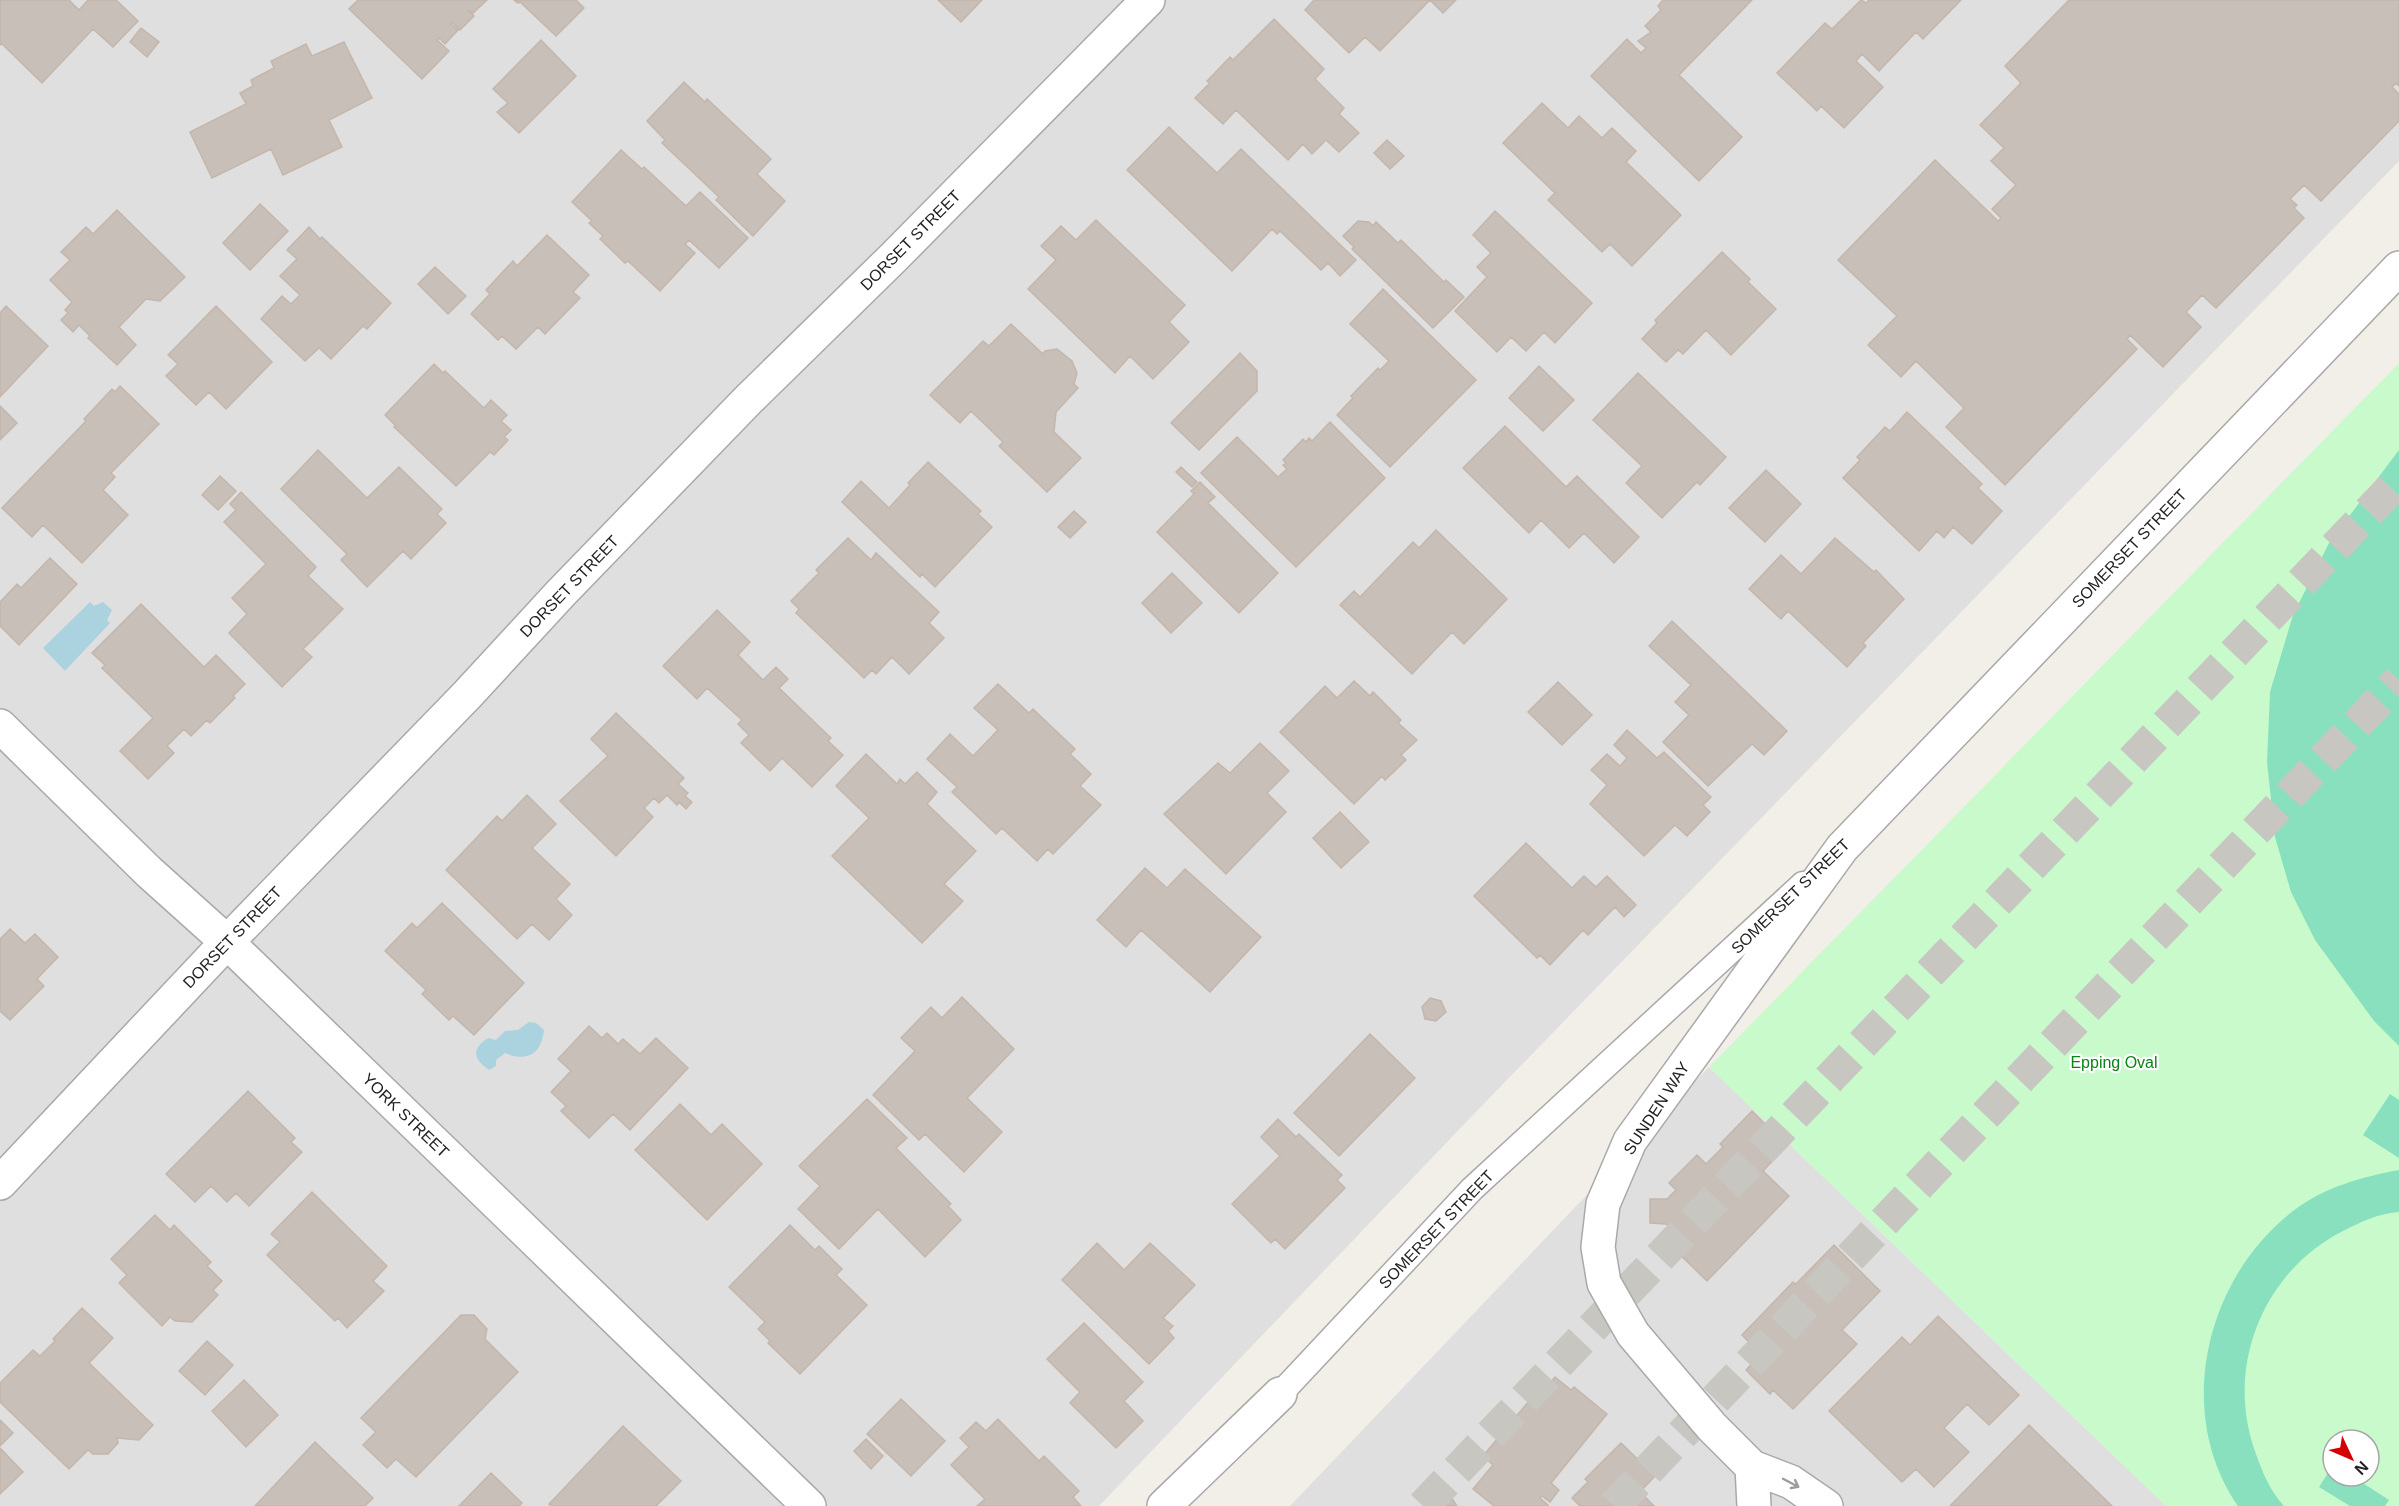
<svg xmlns="http://www.w3.org/2000/svg" width="2399" height="1506" font-family="Arial,sans-serif">
<style>
.residential{fill:#e0dfdf}
.park{fill:#c8facc;fill-rule:evenodd}
.pitch{fill:#88e0be}
.water{fill:#aad3df}
.building{fill:#c7bfb8;stroke:#c4b6ab;stroke-width:1.5}
.lines{fill:none;stroke-linecap:round;stroke-linejoin:round}
.motorway-tunnel{stroke:#c8c6c1;stroke-width:33;stroke-dasharray:33 16;stroke-linecap:butt}
.service-casing{stroke:#a9a9a9;stroke-width:27}
.minor-casing{stroke:#a9a9a9;stroke-width:36}
.service{stroke:#fff;stroke-width:24}
.minor{stroke:#fff;stroke-width:33}
.oneway{stroke:#9c9c9c}
.labels{text-anchor:middle;stroke-width:4.5;stroke-linejoin:round;paint-order:stroke}
.street-label{font-size:16px;fill:#222;stroke:#fff}
.park-label{font-size:16px;fill:#0c8416;stroke:#fff}
</style>
<rect width="100%" height="100%" fill="#f2efe9"/>
<!-- residential -->
<path class="residential" d="M 0,0 L 2399,0 L 2399,161 L 1471,1117 L 1099,1506 L 0,1506 Z
M 1709,1067 L 2166,1506 L 1290,1506 Z"/>
<!-- park -->
<path class="park" d="M 2399,363 L 2399,1506 L 2166,1506 L 1709,1067 ZM 2333,1440 L 2369,1440 L 2369,1476 L 2333,1476 Z"/>
<!-- pitch -->
<path class="pitch" d="M 2399,450 L 2399,1046 L 2374,1021 L 2315,940 L 2291,892 L 2275,837 L 2267,762 L 2270,692 L 2293,615 L 2329,543 Z
M 2390,1094 L 2399,1100 L 2399,1158 L 2363,1135 Z
M 2399,1170 L 2399,1212 C 2380,1213 2360,1222 2343,1231 C 2262,1272 2224,1369 2256,1454 C 2262,1472 2271,1492 2284,1506 L 2238,1506 C 2173,1412 2206,1278 2293,1211 C 2324,1187 2362,1177 2399,1170 Z
M 2333,1465 L 2333,1476 L 2352,1476 L 2389,1500 L 2385,1506 L 2350,1506 L 2319,1487 Z"/>
<!-- water -->
<path class="water" d="M 90,602 L 94,606 L 103,602 L 112,610 L 107,620 L 110,623 L 65,671 L 43,648 Z
M 529,1022 L 536,1023 L 544,1030 C 541,1055 527,1062 505,1053 L 496,1060 L 496,1066 L 489,1070 C 473,1059 471,1049 488,1038 L 496,1040 L 505,1031 L 518,1030 Z"/>
<!-- building -->
<path class="building" d="M 0,0 L 69,0 L 79,10 L 88,0 L 116,0 L 138,21 L 113,47 L 93,29 L 42,83 L 2,44 L 0,45 Z
M 358,0 L 487,0 L 473,13 L 468,10 L 474,16 L 460,30 L 452,22 L 451,24 L 458,30 L 445,44 L 439,38 L 437,40 L 449,51 L 422,79 L 349,9 Z
M 514,0 L 576,0 L 584,8 L 556,36 L 520,2 L 518,3 Z
M 938,0 L 982,0 L 961,22 Z
M 1314,0 L 1430,0 L 1380,51 L 1365,37 L 1349,53 L 1305,10 Z
M 1430,0 L 1456,0 L 1443,13 Z
M 1663,0 L 1752,0 L 1679,75 L 1742,137 L 1699,181 L 1591,76 L 1627,39 L 1641,53 L 1646,48 L 1638,41 L 1651,32 L 1645,26 L 1661,10 L 1658,6 Z
M 1861,0 L 1866,3 L 1869,0 L 1961,0 L 1923,39 L 1916,32 L 1879,71 L 1862,54 L 1856,61 L 1883,87 L 1844,128 L 1821,106 L 1817,111 L 1777,73 L 1825,23 L 1832,29 Z
M 2069,0 L 2399,0 L 2399,86 L 2396,83 L 2392,87 L 2399,94 L 2399,121 L 2321,201 L 2304,185 L 2290,199 L 2297,205 L 2294,208 L 2304,218 L 2216,308 L 2202,295 L 2186,312 L 2201,327 L 2163,367 L 2130,335 L 2127,339 L 2137,349 L 2005,485 L 1946,427 L 1964,408 L 1916,361 L 1901,377 L 1868,345 L 1897,316 L 1838,260 L 1935,160 L 1998,221 L 2001,218 L 1992,209 L 2016,185 L 1991,161 L 2004,148 L 1980,125 L 2021,83 L 2005,66 Z
M 1274,19 L 1324,69 L 1315,79 L 1344,108 L 1339,114 L 1359,133 L 1339,152 L 1326,140 L 1312,154 L 1303,144 L 1288,160 L 1236,110 L 1223,124 L 1195,98 L 1210,83 L 1207,81 L 1230,57 L 1233,60 Z
M 141,28 L 159,42 L 147,57 L 130,42 Z
M 541,40 L 576,76 L 519,133 L 497,112 L 508,103 L 493,89 Z
M 344,42 L 372,98 L 329,120 L 342,147 L 283,175 L 271,149 L 212,178 L 190,132 L 246,104 L 240,93 L 253,86 L 251,80 L 274,68 L 271,61 L 306,44 L 312,56 Z
M 684,82 L 705,102 L 707,99 L 771,159 L 757,174 L 785,201 L 753,236 L 716,200 L 719,197 L 662,143 L 665,140 L 647,121 Z
M 1542,103 L 1568,128 L 1579,116 L 1602,138 L 1612,128 L 1636,151 L 1626,162 L 1681,215 L 1632,266 L 1610,244 L 1602,252 L 1548,200 L 1555,193 L 1503,143 Z
M 1169,127 L 1217,173 L 1241,149 L 1356,260 L 1340,276 L 1328,263 L 1321,270 L 1280,231 L 1277,234 L 1272,229 L 1232,271 L 1127,170 Z
M 1387,140 L 1404,156 L 1390,169 L 1374,153 Z
M 621,150 L 642,169 L 644,167 L 686,206 L 700,192 L 748,238 L 719,268 L 689,240 L 685,244 L 695,253 L 660,291 L 628,261 L 625,263 L 600,239 L 603,236 L 589,223 L 592,221 L 572,202 Z
M 260,204 L 288,231 L 250,270 L 223,243 Z
M 117,210 L 185,277 L 160,301 L 146,299 L 119,327 L 136,345 L 117,365 L 88,338 L 90,336 L 79,325 L 73,332 L 61,320 L 68,313 L 65,310 L 72,302 L 50,280 L 70,260 L 61,252 L 86,227 L 93,234 Z
M 1495,211 L 1592,303 L 1555,343 L 1544,332 L 1526,351 L 1511,337 L 1497,352 L 1455,311 L 1487,277 L 1477,267 L 1491,253 L 1473,235 Z
M 1096,220 L 1185,305 L 1169,322 L 1189,342 L 1153,379 L 1130,356 L 1115,373 L 1028,289 L 1056,260 L 1041,246 L 1061,226 L 1076,240 Z
M 1358,221 L 1369,222 L 1373,226 L 1376,222 L 1398,243 L 1401,240 L 1444,282 L 1446,280 L 1464,297 L 1433,328 L 1352,249 L 1354,247 L 1343,236 Z
M 309,227 L 320,239 L 322,237 L 391,303 L 367,329 L 363,326 L 331,359 L 319,348 L 305,361 L 261,319 L 282,296 L 291,304 L 300,295 L 280,276 L 297,259 L 287,250 Z
M 547,235 L 589,275 L 573,292 L 580,298 L 545,334 L 538,327 L 516,349 L 502,336 L 498,340 L 471,314 L 490,294 L 486,290 L 513,261 L 517,266 Z
M 1722,252 L 1750,279 L 1748,282 L 1776,309 L 1731,355 L 1706,330 L 1683,354 L 1678,350 L 1666,362 L 1642,339 L 1657,323 L 1655,320 Z
M 435,267 L 466,296 L 448,314 L 418,284 Z
M 1383,289 L 1476,380 L 1390,467 L 1337,415 L 1353,398 L 1351,396 L 1378,368 L 1380,370 L 1389,361 L 1350,324 Z
M 6,306 L 48,346 L 0,397 L 0,313 Z
M 216,306 L 272,362 L 226,409 L 209,392 L 196,405 L 166,376 L 178,364 L 168,355 Z
M 1011,324 L 1043,354 L 1045,351 L 1057,349 L 1072,361 L 1077,373 L 1074,384 L 1078,388 L 1056,412 L 1054,432 L 1081,458 L 1047,492 L 999,446 L 1003,442 L 971,411 L 960,423 L 930,395 L 983,341 L 989,346 Z
M 1240,353 L 1257,371 L 1257,391 L 1199,450 L 1171,423 Z
M 434,364 L 443,373 L 445,371 L 484,408 L 491,400 L 507,415 L 501,421 L 511,430 L 504,437 L 508,440 L 494,455 L 490,452 L 456,486 L 394,427 L 396,426 L 385,415 Z
M 1539,366 L 1574,400 L 1543,431 L 1509,398 Z
M 1638,373 L 1726,457 L 1700,485 L 1697,482 L 1662,518 L 1626,483 L 1642,466 L 1593,420 Z
M 120,386 L 159,424 L 111,473 L 115,477 L 103,490 L 128,515 L 82,563 L 43,525 L 32,537 L 2,508 L 86,421 L 84,419 L 112,389 L 115,392 Z
M 0,406 L 17,423 L 0,440 Z
M 1907,412 L 1982,484 L 1978,488 L 2002,511 L 1972,544 L 1953,527 L 1944,538 L 1937,531 L 1919,551 L 1843,478 L 1860,460 L 1857,457 L 1885,427 L 1890,431 Z
M 1330,422 L 1385,478 L 1296,567 L 1201,473 L 1237,437 L 1278,477 L 1287,469 L 1283,465 L 1286,463 L 1283,460 L 1303,439 L 1306,442 L 1309,438 L 1312,441 Z
M 1505,426 L 1566,487 L 1577,476 L 1639,537 L 1614,563 L 1584,533 L 1569,548 L 1541,520 L 1529,533 L 1463,468 Z
M 318,450 L 367,498 L 399,467 L 442,509 L 437,514 L 446,523 L 411,559 L 403,551 L 367,587 L 341,560 L 347,554 L 281,489 Z
M 928,462 L 981,511 L 978,514 L 992,527 L 935,587 L 922,574 L 920,577 L 842,502 L 861,481 L 889,508 L 910,485 L 908,483 Z
M 1181,467 L 1197,482 L 1192,487 L 1176,472 Z
M 1766,470 L 1801,504 L 1765,542 L 1729,508 Z
M 220,476 L 236,491 L 218,510 L 202,495 Z
M 1200,482 L 1215,497 L 1208,503 L 1278,573 L 1239,613 L 1157,532 L 1194,494 L 1191,491 Z
M 241,492 L 316,567 L 308,576 L 343,609 L 303,649 L 312,657 L 282,687 L 229,633 L 247,614 L 232,598 L 266,564 L 224,522 L 236,510 L 230,504 Z
M 1074,511 L 1086,522 L 1070,538 L 1058,527 Z
M 1436,530 L 1507,599 L 1464,644 L 1452,632 L 1412,674 L 1340,605 L 1354,591 L 1360,597 L 1413,542 L 1419,548 Z
M 848,538 L 871,560 L 876,553 L 939,612 L 929,623 L 944,638 L 909,674 L 892,657 L 876,674 L 872,670 L 864,678 L 796,613 L 799,609 L 791,601 L 819,573 L 816,570 Z
M 1835,538 L 1874,572 L 1876,570 L 1904,599 L 1863,643 L 1866,646 L 1847,667 L 1788,611 L 1781,619 L 1749,589 L 1781,555 L 1801,574 Z
M 50,558 L 77,584 L 19,645 L 0,626 L 0,602 L 17,584 L 21,588 Z
M 1172,573 L 1202,603 L 1171,633 L 1142,603 Z
M 141,604 L 204,667 L 216,655 L 245,684 L 233,696 L 235,698 L 210,723 L 207,720 L 191,736 L 184,729 L 167,746 L 174,753 L 148,779 L 120,751 L 153,718 L 102,668 L 105,665 L 92,653 Z
M 717,610 L 750,642 L 738,655 L 763,680 L 776,667 L 788,679 L 779,688 L 831,738 L 828,741 L 843,755 L 812,787 L 782,758 L 770,771 L 741,743 L 749,735 L 738,724 L 742,720 L 707,688 L 697,699 L 663,666 Z
M 1672,621 L 1787,731 L 1764,755 L 1752,744 L 1708,786 L 1663,742 L 1689,715 L 1675,702 L 1691,685 L 1649,646 Z
M 1354,681 L 1370,696 L 1373,692 L 1401,720 L 1398,723 L 1417,740 L 1401,755 L 1406,760 L 1385,780 L 1382,776 L 1354,804 L 1280,732 L 1325,686 L 1337,698 Z
M 1558,682 L 1592,715 L 1562,745 L 1528,712 Z
M 998,684 L 1029,713 L 1033,709 L 1075,749 L 1070,754 L 1091,774 L 1080,786 L 1101,805 L 1053,854 L 1048,849 L 1037,861 L 1002,828 L 996,834 L 952,792 L 957,787 L 927,759 L 950,734 L 973,756 L 998,730 L 974,708 Z
M 616,713 L 684,778 L 678,784 L 688,793 L 685,796 L 692,802 L 686,809 L 679,802 L 677,805 L 667,795 L 659,803 L 654,798 L 644,808 L 653,817 L 616,856 L 560,801 L 608,756 L 591,739 Z
M 1627,730 L 1657,758 L 1664,752 L 1711,797 L 1703,805 L 1710,812 L 1687,836 L 1675,825 L 1644,856 L 1590,804 L 1607,785 L 1591,770 L 1607,754 L 1620,766 L 1627,758 L 1614,745 Z
M 1260,743 L 1289,771 L 1267,793 L 1286,812 L 1226,874 L 1164,814 L 1218,763 L 1230,773 Z
M 866,754 L 897,784 L 900,779 L 905,784 L 917,772 L 937,792 L 927,804 L 976,851 L 944,884 L 963,901 L 922,943 L 832,856 L 869,818 L 836,786 Z
M 527,795 L 556,824 L 532,848 L 570,884 L 556,899 L 572,915 L 549,940 L 532,924 L 517,939 L 446,870 L 497,816 L 502,821 Z
M 1340,812 L 1369,842 L 1341,868 L 1313,838 Z
M 1526,843 L 1572,888 L 1584,876 L 1596,887 L 1607,876 L 1636,905 L 1624,917 L 1615,907 L 1588,935 L 1583,930 L 1550,965 L 1540,955 L 1537,958 L 1474,896 Z
M 1145,868 L 1167,888 L 1185,869 L 1261,937 L 1210,992 L 1141,930 L 1126,947 L 1097,920 Z
M 442,903 L 524,983 L 474,1035 L 453,1016 L 449,1020 L 422,994 L 426,990 L 385,951 L 412,923 L 417,928 Z
M 10,929 L 25,943 L 35,934 L 58,957 L 37,979 L 44,986 L 10,1020 L 0,1011 L 0,939 Z
M 962,997 L 1014,1049 L 967,1098 L 1002,1132 L 964,1172 L 925,1134 L 919,1140 L 873,1095 L 915,1051 L 901,1038 L 931,1007 L 942,1018 Z
M 1430,998 L 1441,1001 L 1446,1012 L 1436,1021 L 1425,1019 L 1422,1007 Z
M 589,1026 L 602,1038 L 607,1033 L 618,1044 L 623,1039 L 640,1054 L 656,1038 L 688,1068 L 630,1130 L 613,1114 L 589,1138 L 561,1111 L 566,1106 L 551,1092 L 571,1071 L 558,1059 Z
M 1370,1034 L 1415,1078 L 1339,1156 L 1294,1113 Z
M 248,1091 L 295,1138 L 291,1142 L 302,1152 L 249,1206 L 236,1193 L 227,1202 L 211,1186 L 195,1202 L 166,1174 Z
M 867,1099 L 907,1138 L 896,1148 L 951,1204 L 948,1206 L 961,1220 L 925,1257 L 878,1209 L 839,1249 L 798,1209 L 820,1186 L 799,1166 Z
M 680,1104 L 711,1135 L 722,1124 L 762,1164 L 707,1220 L 635,1150 Z
M 1752,1111 L 1787,1146 L 1763,1171 L 1789,1196 L 1707,1281 L 1665,1240 L 1674,1231 L 1666,1224 L 1650,1223 L 1650,1199 L 1667,1199 L 1676,1190 L 1669,1183 L 1697,1155 L 1706,1164 L 1723,1147 L 1720,1144 Z
M 1278,1119 L 1296,1137 L 1299,1134 L 1342,1175 L 1337,1180 L 1345,1188 L 1285,1249 L 1275,1239 L 1271,1243 L 1232,1204 L 1280,1156 L 1261,1137 Z
M 312,1192 L 387,1266 L 373,1281 L 384,1291 L 347,1328 L 338,1318 L 335,1321 L 267,1255 L 280,1242 L 271,1234 Z
M 155,1215 L 170,1230 L 174,1225 L 211,1262 L 207,1266 L 222,1281 L 213,1290 L 218,1295 L 192,1322 L 175,1321 L 170,1317 L 162,1326 L 119,1283 L 127,1275 L 111,1259 Z
M 790,1225 L 815,1250 L 819,1246 L 842,1269 L 836,1275 L 867,1305 L 800,1374 L 768,1343 L 770,1341 L 758,1329 L 765,1322 L 729,1287 Z
M 1097,1243 L 1124,1270 L 1150,1243 L 1195,1285 L 1163,1318 L 1173,1326 L 1168,1331 L 1174,1338 L 1149,1364 L 1062,1280 Z
M 1834,1245 L 1880,1291 L 1842,1330 L 1857,1344 L 1793,1409 L 1773,1390 L 1770,1394 L 1746,1370 L 1761,1354 L 1742,1335 L 1793,1282 L 1796,1284 Z
M 82,1308 L 113,1338 L 89,1363 L 153,1425 L 139,1440 L 117,1438 L 118,1443 L 108,1454 L 93,1454 L 88,1450 L 69,1469 L 0,1402 L 0,1383 L 33,1350 L 40,1356 L 55,1341 L 53,1339 Z
M 461,1315 L 474,1315 L 487,1329 L 485,1339 L 518,1372 L 416,1477 L 396,1459 L 387,1468 L 363,1445 L 376,1432 L 361,1418 Z
M 1938,1316 L 2019,1395 L 1989,1425 L 1967,1404 L 1944,1428 L 1969,1452 L 1934,1487 L 1916,1469 L 1902,1482 L 1829,1411 L 1902,1337 L 1910,1345 Z
M 1084,1323 L 1143,1382 L 1124,1401 L 1143,1421 L 1116,1448 L 1070,1403 L 1080,1392 L 1047,1359 Z
M 207,1341 L 233,1365 L 205,1395 L 179,1371 Z
M 1555,1377 L 1571,1390 L 1574,1387 L 1607,1414 L 1551,1483 L 1559,1490 L 1550,1502 L 1542,1496 L 1540,1498 L 1548,1505 L 1547,1506 L 1494,1506 L 1473,1489 L 1493,1465 L 1483,1456 L 1540,1388 L 1543,1391 Z
M 244,1380 L 278,1415 L 246,1447 L 212,1411 Z
M 901,1399 L 945,1441 L 911,1476 L 867,1434 Z
M 998,1419 L 1039,1461 L 1044,1456 L 1079,1491 L 1073,1497 L 1081,1506 L 977,1506 L 985,1499 L 951,1465 L 969,1447 L 960,1438 L 976,1422 L 986,1431 Z
M 0,1420 L 13,1433 L 0,1446 Z
M 2029,1425 L 2112,1506 L 1950,1506 Z
M 623,1426 L 681,1481 L 656,1506 L 552,1506 L 549,1504 Z
M 866,1439 L 883,1456 L 871,1469 L 854,1451 Z
M 315,1442 L 373,1498 L 365,1506 L 255,1506 Z
M 1621,1443 L 1655,1476 L 1640,1492 L 1654,1506 L 1580,1506 L 1572,1498 L 1588,1482 L 1585,1479 Z
M 0,1448 L 23,1472 L 0,1494 Z
M 491,1473 L 522,1503 L 519,1506 L 459,1506 Z
M 1446,1490 L 1457,1506 L 1424,1506 Z"/>
<g class="lines">
<!-- motorway-tunnel -->
<path class="motorway-tunnel" d="M 1423,1506 L 2399,480
M 1614,1506 L 2399,680"/>
<defs>
<path id="service" d="M 1280,1394 L 1472,1189 L 1803,884"/>
<path id="minor" d="M 0,726 L 149,872 L 227,942 L 809,1506
M 0,1183 L 227,942 L 467,695 L 561,593 L 748,400 L 892,259 L 1148,0
M 1752,1467 L 1754,1506
M 1164,1506 L 1280,1394
M 1826,1506 L 1791,1482 L 1752,1467 L 1712,1427 L 1633,1334 L 1604,1283 L 1598,1247 L 1603,1204 L 1630,1141 L 1842,848 L 2399,268"/>
</defs>
<!-- service casing -->
<use href="#service" class="service-casing"/>
<!-- minor casing -->
<use href="#minor" class="minor-casing"/>
<!-- service -->
<use href="#service" class="service"/>
<!-- minor -->
<use href="#minor" class="minor"/>
</g>
<!-- one-way arrows -->
<defs><path id="oneway-shaft" d="M-6 0H5M1.5-3L5.5 0L1.5 3" fill="none" stroke-width="1.6" stroke-linecap="round" stroke-linejoin="round" transform="scale(1.5)"/></defs>
<use class="oneway" href="#oneway-shaft" transform="translate(1791 1483) rotate(28)"/>
<g class="labels">
<!-- street labels -->
<g class="street-label">
<text transform="translate(910 240) rotate(-45)" y="6">DORSET STREET</text>
<text transform="translate(2129 548) rotate(-46)" y="6">SOMERSET STREET</text>
<text transform="translate(569 586) rotate(-46)" y="6">DORSET STREET</text>
<text transform="translate(1790 896) rotate(-44)" y="6">SOMERSET STREET</text>
<text transform="translate(232 937) rotate(-46)" y="6">DORSET STREET</text>
<text transform="translate(1656 1108) rotate(-57)" y="6">SUNDEN WAY</text>
<text transform="translate(406 1115) rotate(44)" y="6">YORK STREET</text>
<text transform="translate(1436 1229) rotate(-46)" y="6">SOMERSET STREET</text>
</g>
<!-- park labels -->
<g class="park-label">
<text x="2114" y="1068">Epping Oval</text>
</g>
</g>
<!-- north arrow -->
<g transform="translate(2351 1458) rotate(134)"><circle r="28" fill="#ffffff" stroke="#a7a7a7" stroke-width="1.5"/>
<path d="M0-4.5L10 22L0 15L-10 22Z" fill="#d40000"/>
<text y="-9" font-size="16" font-weight="bold" text-anchor="middle" fill="#222222">N</text>
</g>
</svg>
